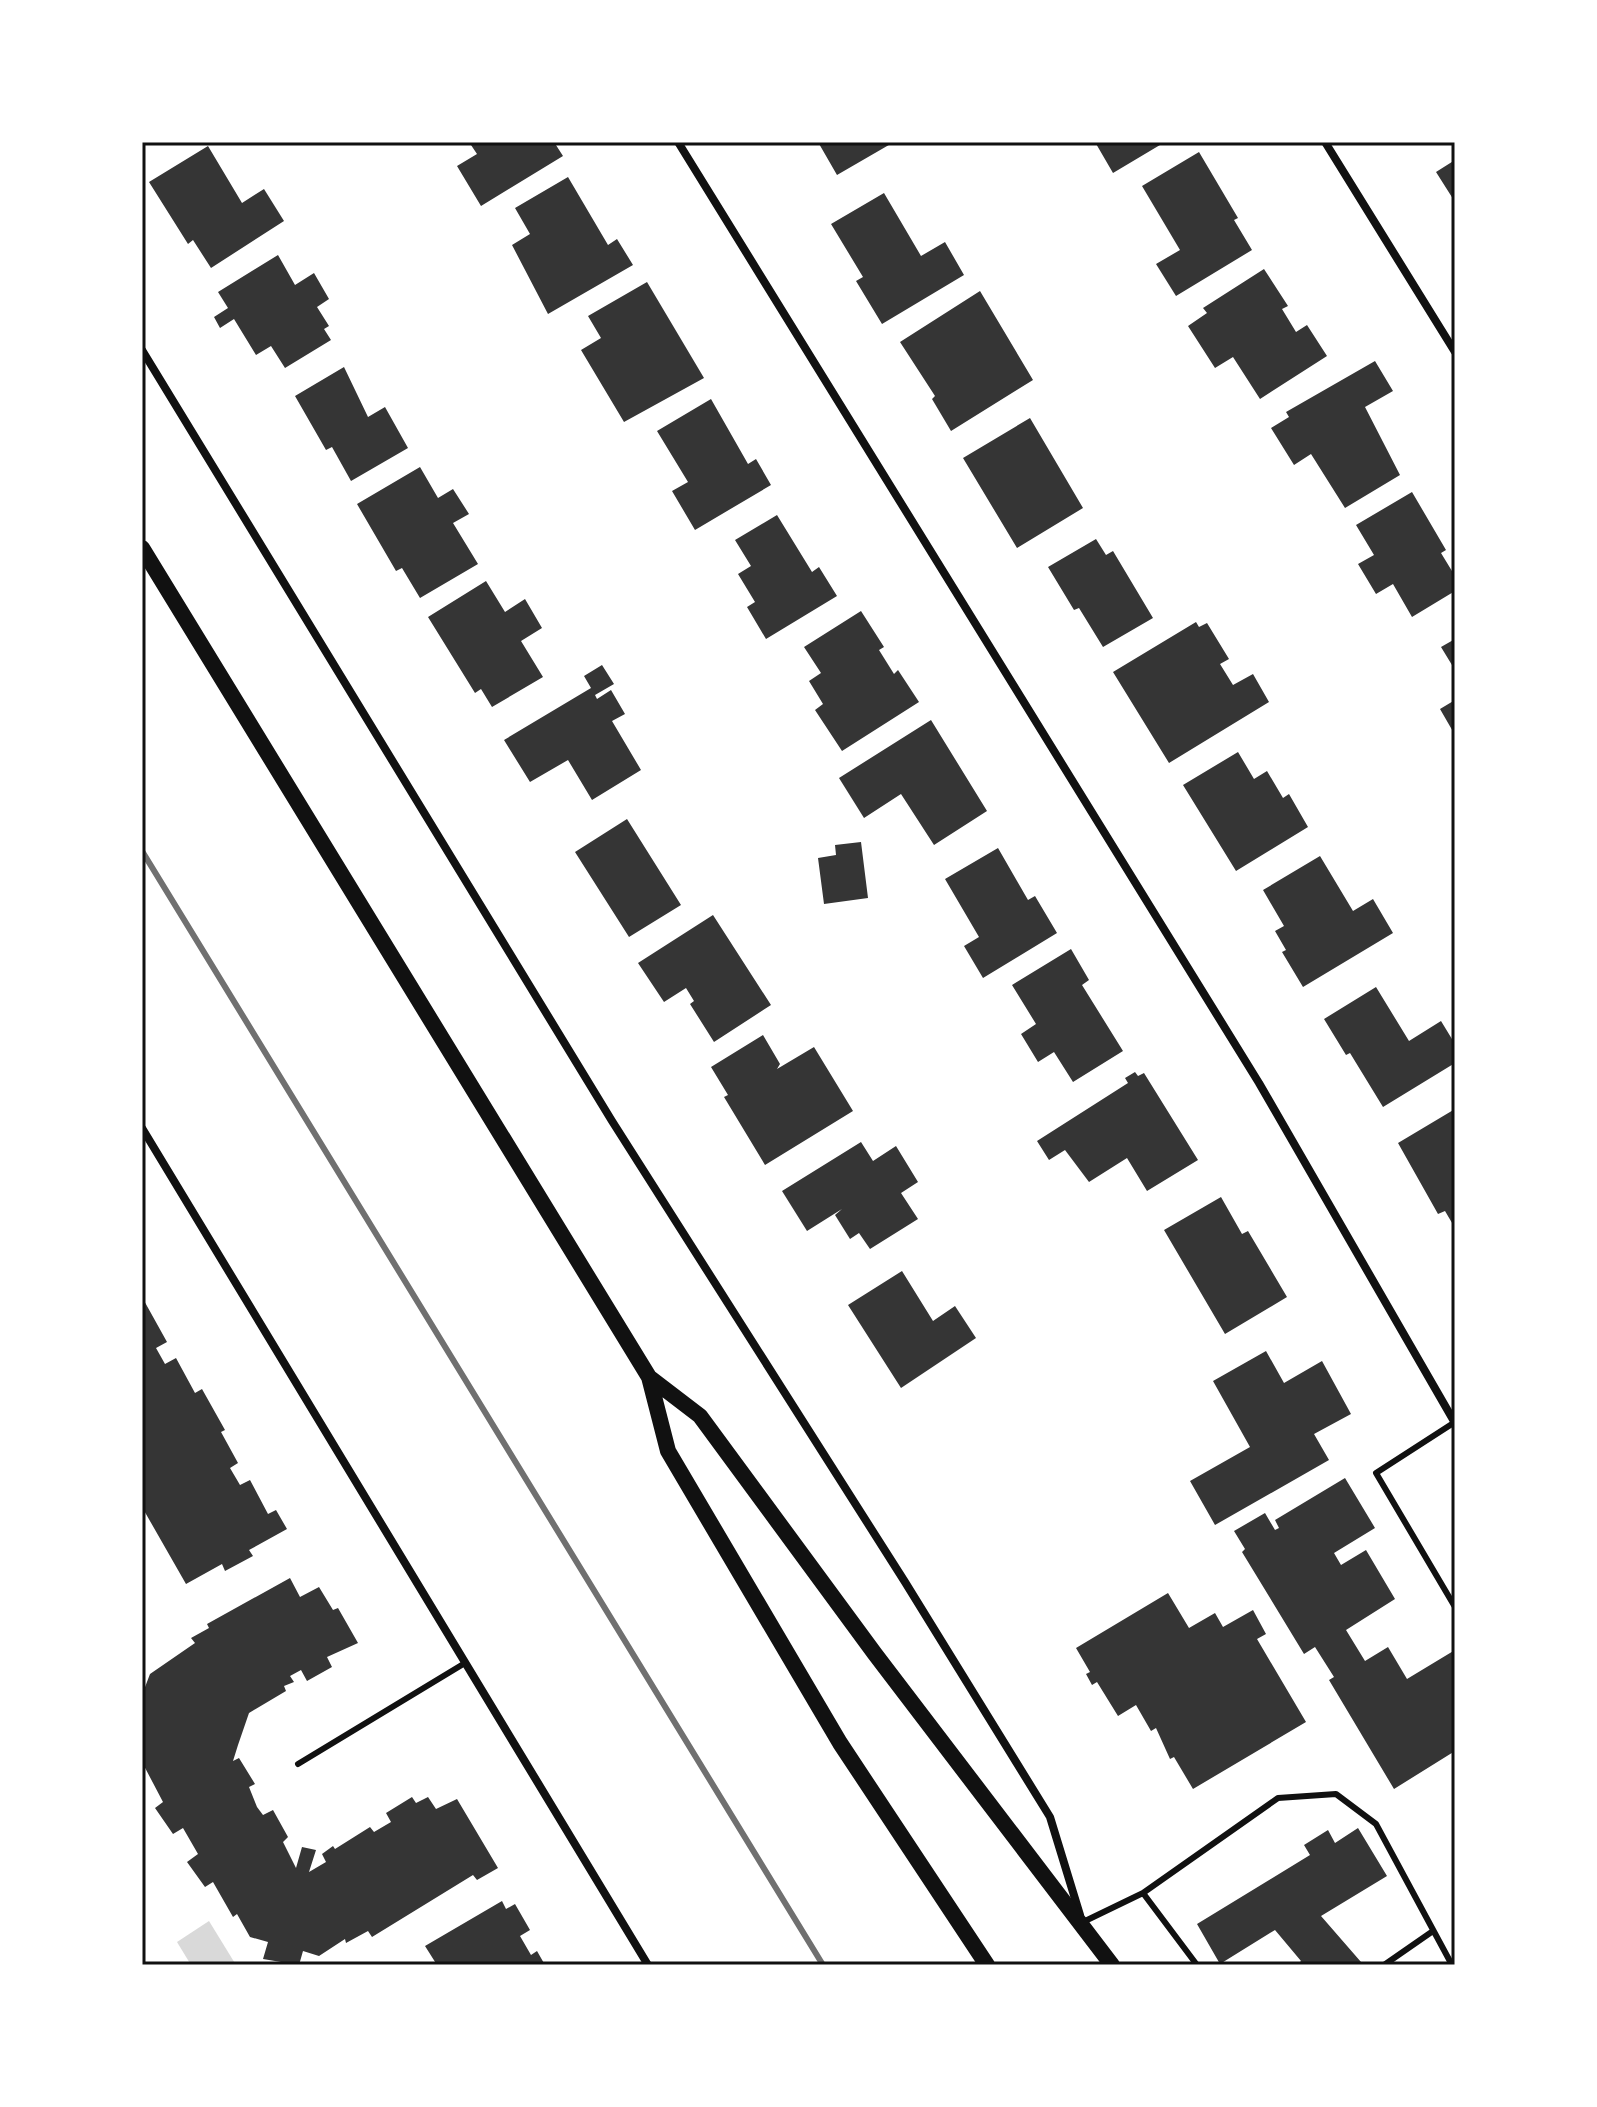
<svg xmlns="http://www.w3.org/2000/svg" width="1597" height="2107" font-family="'DM Sans',sans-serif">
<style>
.water{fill:#d9d9d9}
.building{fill:#353535}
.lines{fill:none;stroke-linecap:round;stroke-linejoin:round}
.service{stroke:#111;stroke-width:6}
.minor{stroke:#111;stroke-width:8}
.secondary{stroke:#111;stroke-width:16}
.rail{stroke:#707070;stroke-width:6}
.neatline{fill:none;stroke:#111;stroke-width:3}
</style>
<rect width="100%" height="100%" fill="#fff"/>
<!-- water -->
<path class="water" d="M 209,1921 L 236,1965 L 191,1965 L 177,1942 Z"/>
<!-- building -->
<path class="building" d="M 469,142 L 554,142 L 563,156 L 481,206 L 457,166 L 477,154 Z
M 818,142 L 894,142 L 837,175 Z
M 1095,142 L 1165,142 L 1113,173 Z
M 208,146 L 242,203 L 264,189 L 284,221 L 211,268 L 193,240 L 188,244 L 149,182 Z
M 1199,152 L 1238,218 L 1234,220 L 1252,250 L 1176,296 L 1156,264 L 1180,250 L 1142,186 Z
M 1455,160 L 1455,202 L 1436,172 Z
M 568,177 L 608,245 L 617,239 L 633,265 L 548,314 L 512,245 L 530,234 L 515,208 Z
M 884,193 L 921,256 L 945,242 L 964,275 L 882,324 L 856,281 L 863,277 L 831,224 Z
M 278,255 L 295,285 L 314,273 L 329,299 L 317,307 L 329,326 L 324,329 L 331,340 L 285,368 L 271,346 L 256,355 L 234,319 L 220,328 L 214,317 L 228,308 L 218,292 Z
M 1264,269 L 1288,306 L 1282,309 L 1296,332 L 1307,325 L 1327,356 L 1260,399 L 1233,357 L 1215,368 L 1188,326 L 1207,313 L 1203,308 Z
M 647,282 L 704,378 L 624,422 L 581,350 L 601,338 L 588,316 Z
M 980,291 L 1033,380 L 951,431 L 932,399 L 935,396 L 900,342 Z
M 1375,361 L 1393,391 L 1365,407 L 1400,475 L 1345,508 L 1311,454 L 1294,465 L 1271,428 L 1289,417 L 1286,412 Z
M 344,367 L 368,417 L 385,407 L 408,448 L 351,481 L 332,447 L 326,450 L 295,396 Z
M 711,399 L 748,464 L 756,459 L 771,485 L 695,530 L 672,491 L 688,482 L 657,431 Z
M 1030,418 L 1083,508 L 1017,548 L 963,458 Z
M 420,467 L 438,498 L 453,489 L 469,514 L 453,523 L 478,564 L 420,598 L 402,568 L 396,571 L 357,504 Z
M 1412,492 L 1446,550 L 1441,553 L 1455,576 L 1455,591 L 1412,617 L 1393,584 L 1376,594 L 1358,564 L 1374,555 L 1356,525 Z
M 777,515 L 812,572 L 819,567 L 837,596 L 766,639 L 747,607 L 755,602 L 738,574 L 751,566 L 735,540 Z
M 1096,539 L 1106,555 L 1113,551 L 1153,618 L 1103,647 L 1079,608 L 1074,610 L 1048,567 Z
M 486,581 L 505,612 L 525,599 L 542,628 L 521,641 L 543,677 L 492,707 L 481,689 L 475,693 L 428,617 Z
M 861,611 L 884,647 L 879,650 L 894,674 L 898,670 L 919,702 L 842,751 L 815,710 L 823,704 L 809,681 L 821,673 L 804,647 Z
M 1196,622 L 1199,627 L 1207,623 L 1229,659 L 1220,664 L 1233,685 L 1253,674 L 1269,702 L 1169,763 L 1113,672 Z
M 1455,639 L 1455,670 L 1441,647 Z
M 602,665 L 614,684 L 595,695 L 597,699 L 611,690 L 625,714 L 612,721 L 641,770 L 592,800 L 568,760 L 530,782 L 504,740 L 591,688 L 584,676 Z
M 1455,700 L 1455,735 L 1440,709 Z
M 931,720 L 987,811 L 934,845 L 901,794 L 864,818 L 839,778 Z
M 1238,752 L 1254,779 L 1267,771 L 1283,798 L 1289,794 L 1308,827 L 1236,871 L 1183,785 Z
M 627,819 L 681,905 L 629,937 L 575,852 Z
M 861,842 L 868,898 L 824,904 L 818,858 L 836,855 L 835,845 Z
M 998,848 L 1028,900 L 1035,896 L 1057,933 L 983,978 L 964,946 L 979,937 L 945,879 Z
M 1320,856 L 1353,911 L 1373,899 L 1393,933 L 1303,987 L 1282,952 L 1286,950 L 1275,931 L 1284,926 L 1263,890 Z
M 713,915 L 771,1005 L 714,1042 L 690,1004 L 694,1001 L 686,988 L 664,1002 L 638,963 Z
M 1071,949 L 1089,980 L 1082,985 L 1123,1051 L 1073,1082 L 1054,1052 L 1038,1062 L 1021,1034 L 1036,1024 L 1012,985 Z
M 1376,987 L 1409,1041 L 1441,1021 L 1455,1044 L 1455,1063 L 1383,1107 L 1350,1053 L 1346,1055 L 1324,1019 Z
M 763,1035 L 780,1064 L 777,1069 L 814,1047 L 853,1111 L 765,1165 L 724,1097 L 728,1095 L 711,1067 Z
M 1135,1072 L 1138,1076 L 1144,1073 L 1198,1160 L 1147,1191 L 1127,1158 L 1089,1182 L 1065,1150 L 1049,1160 L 1037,1141 L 1128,1083 L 1125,1078 Z
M 1455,1109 L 1455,1228 L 1445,1211 L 1438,1214 L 1398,1143 Z
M 861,1142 L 873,1161 L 896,1146 L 918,1182 L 901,1193 L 918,1219 L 870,1249 L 859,1233 L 850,1239 L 835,1215 L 842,1209 L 807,1231 L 782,1191 Z
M 1221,1197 L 1242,1234 L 1248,1231 L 1287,1297 L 1225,1334 L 1164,1230 Z
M 902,1271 L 933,1321 L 955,1306 L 976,1338 L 901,1388 L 848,1305 Z
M 142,1297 L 167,1342 L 156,1348 L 165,1364 L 176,1358 L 195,1393 L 202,1389 L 225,1430 L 221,1432 L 238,1463 L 230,1468 L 240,1485 L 250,1480 L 268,1514 L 276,1510 L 287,1529 L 249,1550 L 253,1556 L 225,1571 L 222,1564 L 186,1584 L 142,1507 Z
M 1266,1351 L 1284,1383 L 1322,1361 L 1351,1414 L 1314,1434 L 1329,1460 L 1215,1525 L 1190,1481 L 1250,1447 L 1213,1381 Z
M 1345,1478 L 1375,1528 L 1334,1553 L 1341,1565 L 1366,1550 L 1395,1599 L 1346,1630 L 1365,1661 L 1388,1647 L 1407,1679 L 1455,1650 L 1455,1751 L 1394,1789 L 1329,1680 L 1334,1677 L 1315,1647 L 1304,1654 L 1242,1552 L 1245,1549 L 1234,1531 L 1265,1513 L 1275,1530 L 1279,1528 L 1275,1520 Z
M 290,1578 L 300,1597 L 319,1587 L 333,1610 L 338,1608 L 358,1643 L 327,1657 L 332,1667 L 307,1681 L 301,1670 L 290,1676 L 294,1682 L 284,1686 L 286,1691 L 249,1713 L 238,1745 L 233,1761 L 239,1758 L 255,1784 L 249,1787 L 257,1807 L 263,1815 L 273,1810 L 288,1837 L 283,1842 L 296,1868 L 302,1847 L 316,1850 L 309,1872 L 326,1862 L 322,1854 L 333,1846 L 335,1849 L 370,1827 L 374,1832 L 391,1822 L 386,1813 L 412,1797 L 416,1803 L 428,1797 L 436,1809 L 457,1799 L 498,1868 L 477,1880 L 473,1875 L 372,1937 L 368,1931 L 346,1943 L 345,1939 L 319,1956 L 303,1951 L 299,1965 L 263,1959 L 268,1942 L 250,1937 L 237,1914 L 233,1917 L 213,1882 L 205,1887 L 187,1862 L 198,1854 L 183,1828 L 173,1834 L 155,1808 L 163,1802 L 142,1762 L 142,1695 L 150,1674 L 195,1643 L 191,1638 L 209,1628 L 207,1624 Z
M 1168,1593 L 1189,1628 L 1215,1613 L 1223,1627 L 1253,1610 L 1266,1634 L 1257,1639 L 1306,1722 L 1193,1789 L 1174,1757 L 1170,1759 L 1156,1728 L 1151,1731 L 1136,1705 L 1118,1716 L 1097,1682 L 1092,1685 L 1086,1674 L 1090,1672 L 1076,1648 Z
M 1358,1828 L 1387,1876 L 1321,1916 L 1361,1962 L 1297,1965 L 1301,1961 L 1275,1930 L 1220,1964 L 1197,1924 L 1310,1855 L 1304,1845 L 1328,1830 L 1335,1843 Z
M 502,1901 L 506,1909 L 515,1904 L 530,1930 L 520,1936 L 531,1955 L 537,1951 L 545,1965 L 437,1965 L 425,1946 Z"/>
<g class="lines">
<!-- service -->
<path class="service" d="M 1455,1422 L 1376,1473 L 1455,1607
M 298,1764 L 465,1663
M 1143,1893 L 1197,1965
M 1083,1922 L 1143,1893 L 1278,1798 L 1336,1794 L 1376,1824 L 1452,1965
M 1384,1965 L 1433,1931"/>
<!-- minor -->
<path class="minor" d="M 678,142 L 1259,1083 L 1455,1423
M 1325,142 L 1455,352
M 142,350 L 612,1121 L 905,1582 L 1050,1817 L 1080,1915
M 142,1128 L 648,1965"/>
<!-- secondary -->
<path class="secondary" d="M 142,548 L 649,1377 L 668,1451 L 840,1743 L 987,1965
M 649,1377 L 700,1416 L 875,1654 L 1112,1965"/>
<!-- rail -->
<path class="rail" d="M 142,851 L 823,1965"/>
</g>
<!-- border -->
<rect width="1597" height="2107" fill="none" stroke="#ffffff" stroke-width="288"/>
<rect x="144" y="144" width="1309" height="1819" class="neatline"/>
</svg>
